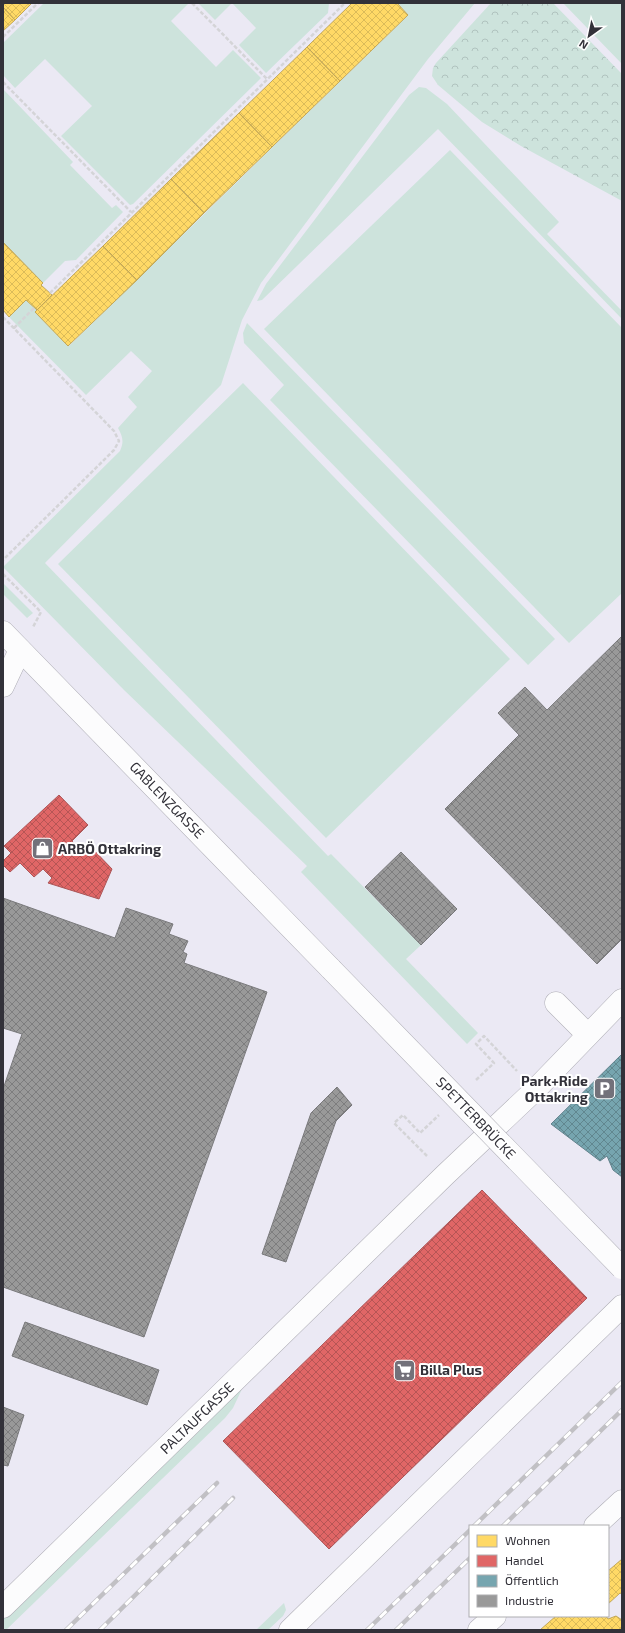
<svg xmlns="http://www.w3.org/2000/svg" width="625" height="1633" font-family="'Exo 2',sans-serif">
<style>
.green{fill:#cde3dc}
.forest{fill:url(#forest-crowns)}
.homes{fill:url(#homes-cross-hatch);stroke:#c2a758}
.shops{fill:url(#shops-cross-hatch);stroke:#ac5658}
.public{fill:url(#public-cross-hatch);stroke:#62828c}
.industry{fill:url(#industry-cross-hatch);stroke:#7a7a7c}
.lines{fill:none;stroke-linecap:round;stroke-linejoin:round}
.minor-casing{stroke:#aeadb5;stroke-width:23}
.major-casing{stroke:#aeadb5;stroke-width:23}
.path{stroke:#d4d4d7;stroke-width:2.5;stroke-dasharray:4 2;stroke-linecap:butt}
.minor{stroke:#fcfcfd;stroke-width:22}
.major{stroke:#fcfcfd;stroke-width:22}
.rail-casing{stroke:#c1c0c4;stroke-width:4.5}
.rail{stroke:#fff;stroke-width:3;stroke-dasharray:9;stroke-linecap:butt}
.major-bridge-casing{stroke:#aeadb5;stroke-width:23;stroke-linecap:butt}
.major-bridge{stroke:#fcfcfd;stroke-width:22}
.labels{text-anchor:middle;stroke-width:4;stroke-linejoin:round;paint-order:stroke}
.street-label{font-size:14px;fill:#323139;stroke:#fff}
.poi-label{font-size:14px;font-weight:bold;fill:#323139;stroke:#fff;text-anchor:start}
</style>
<defs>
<pattern id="forest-crowns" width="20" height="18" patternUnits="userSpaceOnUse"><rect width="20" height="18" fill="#cde3dc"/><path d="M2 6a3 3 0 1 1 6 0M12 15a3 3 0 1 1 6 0" fill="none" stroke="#b0c3be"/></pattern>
<pattern id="homes-cross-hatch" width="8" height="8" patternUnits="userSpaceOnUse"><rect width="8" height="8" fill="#ffd966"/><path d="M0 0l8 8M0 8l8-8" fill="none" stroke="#dbbb59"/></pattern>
<pattern id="shops-cross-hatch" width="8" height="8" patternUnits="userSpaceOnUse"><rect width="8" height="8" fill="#e06666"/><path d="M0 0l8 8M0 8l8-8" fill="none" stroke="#b65555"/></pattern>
<pattern id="public-cross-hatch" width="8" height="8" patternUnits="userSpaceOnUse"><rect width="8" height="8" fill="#76a5af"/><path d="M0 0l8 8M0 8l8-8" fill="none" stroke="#61878f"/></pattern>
<pattern id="industry-cross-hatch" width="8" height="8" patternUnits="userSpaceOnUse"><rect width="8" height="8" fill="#999"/><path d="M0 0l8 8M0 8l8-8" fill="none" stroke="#7d7d7e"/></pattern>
</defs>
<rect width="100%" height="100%" fill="#ebe9f4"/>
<!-- green -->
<path class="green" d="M 44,3 L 187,3 L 188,4 L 171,21 L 216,67 L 233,50 L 261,78 L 133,204 L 130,205 L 61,136 L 92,106 L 45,59 L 15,88 L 3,75 L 3,43 Z
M 198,3 L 232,3 L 215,20 Z
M 232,3 L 329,3 L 328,13 L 266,73 L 239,45 L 256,28 Z
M 397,3 L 475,3 L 428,59 L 261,283 L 242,320 L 221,385 L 45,563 L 328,856 L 331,854 L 421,945 L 406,959 L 478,1033 L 467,1044 L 301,872 L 307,866 L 124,690 L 3,567 L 120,451 C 124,442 123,437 118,428 L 137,407 L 128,397 L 152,371 L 131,351 L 86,395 L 9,317 L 26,300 L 37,310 L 35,312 L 69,346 L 408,15 Z
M 563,3 L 622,3 L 622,64 Z
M 419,87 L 426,88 L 447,104 L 559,222 L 547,234 L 622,311 L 622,319 L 438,129 L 262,300 L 257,301 L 266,284 L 409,95 Z
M 3,89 L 73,162 L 70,165 L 112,208 L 116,205 L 123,212 L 76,260 L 65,261 L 43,283 L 3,242 Z
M 450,150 L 622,328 L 622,593 L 569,643 L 264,329 Z
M 247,323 L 555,639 L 528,665 L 270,400 L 284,385 L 244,343 L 243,333 Z
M 243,383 L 510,659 L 326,838 L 58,564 Z
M 3,583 L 33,613 L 27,618 L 3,594 Z
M 242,1389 L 233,1408 L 225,1418 L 6,1630 L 3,1630 L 3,1615 Z
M 284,1603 L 286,1610 L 283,1616 L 268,1630 L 256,1630 Z"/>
<!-- forest -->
<path class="forest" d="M 491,3 L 553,3 L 622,74 L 622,201 L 521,146 L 482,122 L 438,85 L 432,76 L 433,68 L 436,63 Z"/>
<!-- homes -->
<path class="homes" d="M 3,3 L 32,3 L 15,20 L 3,7 Z
M 352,3 L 397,3 L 408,15 L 340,81 L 307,47 Z
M 3,7 L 15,20 L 3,31 Z
M 307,47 L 340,81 L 272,147 L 239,113 Z
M 239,113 L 272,147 L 204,213 L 171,179 Z
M 171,179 L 204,213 L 137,280 L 103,246 Z
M 3,242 L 43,283 L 41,285 L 52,295 L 37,310 L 26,300 L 9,317 L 3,310 Z
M 103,246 L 137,280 L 68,346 L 35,312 Z
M 622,1559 L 622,1594 L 620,1593 L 608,1604 L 608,1571 Z
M 556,1616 L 606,1616 L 608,1619 L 616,1616 L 622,1620 L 622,1628 L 620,1630 L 540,1630 Z"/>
<!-- shops -->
<path class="shops" d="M 59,795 L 88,825 L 72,841 L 81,852 L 89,845 L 112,869 L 99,899 L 48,883 L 52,878 L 43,869 L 34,877 L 20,863 L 10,872 L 3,865 L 3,861 L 11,853 L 4,846 Z
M 482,1190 L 587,1298 L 329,1549 L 223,1441 Z"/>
<!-- public -->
<path class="public" d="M 622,1054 L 622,1177 L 613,1170 L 607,1156 L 600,1161 L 551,1124 Z"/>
<!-- industry -->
<path class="industry" d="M 622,636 L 622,939 L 597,964 L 445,809 L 519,735 L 498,713 L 525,687 L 547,710 Z
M 401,852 L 457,909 L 421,945 L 365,887 Z
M 3,898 L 115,938 L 126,908 L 173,924 L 169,934 L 188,941 L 183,952 L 187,954 L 184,963 L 267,992 L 144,1337 L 3,1287 L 3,1089 L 22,1034 L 3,1028 Z
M 337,1087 L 352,1105 L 336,1121 L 286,1262 L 262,1254 L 311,1113 Z
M 25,1322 L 159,1370 L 147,1405 L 12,1356 Z
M 3,1407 L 24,1415 L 8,1466 L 3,1465 Z"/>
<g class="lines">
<defs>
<path id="minor" d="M 3,686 L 20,650
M 556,1003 L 588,1035
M 595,1526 L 622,1501
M 3,1607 L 445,1175 L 535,1090 L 622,1000
M 290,1630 L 622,1306
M 479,1630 L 495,1616"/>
<path id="major" d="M 3,632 L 331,969"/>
</defs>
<!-- minor casing -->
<use href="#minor" class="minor-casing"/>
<!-- major casing -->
<use href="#major" class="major-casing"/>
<!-- path -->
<path class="path" d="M 192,3 L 267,79
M 3,37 L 38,3
M 3,82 L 131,212
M 50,293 L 345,3
M 3,317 L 114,431 L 119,441 L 114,450 L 3,560
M 14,328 L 34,308
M 3,574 L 41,612 L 33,627
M 476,1080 L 494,1063 L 476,1044 L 484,1036 L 517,1071
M 427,1156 L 394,1123 L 403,1115 L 420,1133 L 439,1115"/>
<!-- minor -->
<use href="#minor" class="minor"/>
<!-- major -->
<use href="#major" class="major"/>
<defs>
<path id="rail" d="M 474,1526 L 622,1382
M 503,1526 L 622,1410
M 66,1630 L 217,1483
M 100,1630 L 233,1498
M 367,1630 L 470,1530
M 396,1630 L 470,1558"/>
</defs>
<!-- rail casing -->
<use href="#rail" class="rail-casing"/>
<!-- rail -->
<use href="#rail" class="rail"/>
<defs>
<path id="major-bridge" d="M 331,969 L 622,1268"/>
</defs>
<!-- major-bridge casing -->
<use href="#major-bridge" class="major-bridge-casing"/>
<!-- major-bridge -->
<use href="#major-bridge" class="major-bridge"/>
</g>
<!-- icons -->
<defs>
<symbol id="shop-square" viewBox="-11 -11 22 22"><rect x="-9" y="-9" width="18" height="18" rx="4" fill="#73717a" stroke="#fff"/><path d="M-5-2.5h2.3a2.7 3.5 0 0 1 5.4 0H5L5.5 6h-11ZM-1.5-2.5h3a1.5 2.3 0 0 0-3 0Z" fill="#fff"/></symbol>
<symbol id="parking-square" viewBox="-11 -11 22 22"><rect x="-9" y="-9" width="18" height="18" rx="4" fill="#73717a" stroke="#fff"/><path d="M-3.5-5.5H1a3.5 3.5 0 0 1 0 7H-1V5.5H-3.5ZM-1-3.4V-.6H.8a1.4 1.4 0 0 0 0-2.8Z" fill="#fff"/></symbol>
<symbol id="supermarket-square" viewBox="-11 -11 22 22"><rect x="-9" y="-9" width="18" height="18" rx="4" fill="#73717a" stroke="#fff"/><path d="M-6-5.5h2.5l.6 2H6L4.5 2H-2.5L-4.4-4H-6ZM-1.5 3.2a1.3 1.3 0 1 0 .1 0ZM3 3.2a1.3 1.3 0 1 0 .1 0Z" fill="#fff"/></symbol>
</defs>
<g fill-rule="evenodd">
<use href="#shop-square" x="30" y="836" width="25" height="25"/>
<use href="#parking-square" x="592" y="1076" width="25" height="25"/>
<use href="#supermarket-square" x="392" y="1358" width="25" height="25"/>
</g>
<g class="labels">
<!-- street labels -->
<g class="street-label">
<text transform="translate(167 800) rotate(46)" y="5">GABLENZGASSE</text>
<text transform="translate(476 1118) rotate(46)" y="5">SPETTERBRÜCKE</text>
<text transform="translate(197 1418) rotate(-44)" y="5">PALTAUFGASSE</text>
</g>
<!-- poi labels -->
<g class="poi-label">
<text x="58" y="854">ARBÖ Ottakring</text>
<text x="588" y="1086" text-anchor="end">Park+Ride<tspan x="588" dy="16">Ottakring</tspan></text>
<text x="420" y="1375">Billa Plus</text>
</g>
</g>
<!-- border -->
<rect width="625" height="1633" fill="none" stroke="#323139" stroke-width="8"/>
<!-- legend -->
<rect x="469" y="1525" width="140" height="92" fill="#ffffff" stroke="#adadb0"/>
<rect x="477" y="1535" width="20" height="12" fill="#ffd966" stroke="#adadb0"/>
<text x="505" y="1545" font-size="12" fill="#323139">Wohnen</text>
<rect x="477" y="1555" width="20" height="12" fill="#e06666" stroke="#adadb0"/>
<text x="505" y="1565" font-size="12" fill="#323139">Handel</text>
<rect x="477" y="1575" width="20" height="12" fill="#76a5af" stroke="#adadb0"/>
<text x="505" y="1585" font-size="12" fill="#323139">Öffentlich</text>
<rect x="477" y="1595" width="20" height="12" fill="#999999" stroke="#adadb0"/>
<text x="505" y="1605" font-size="12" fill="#323139">Industrie</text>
<!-- north arrow -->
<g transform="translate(589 36) rotate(213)" stroke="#ffffff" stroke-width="3" paint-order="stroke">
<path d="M0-3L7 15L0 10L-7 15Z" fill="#323139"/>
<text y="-6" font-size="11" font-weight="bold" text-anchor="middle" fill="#323139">N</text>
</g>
</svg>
